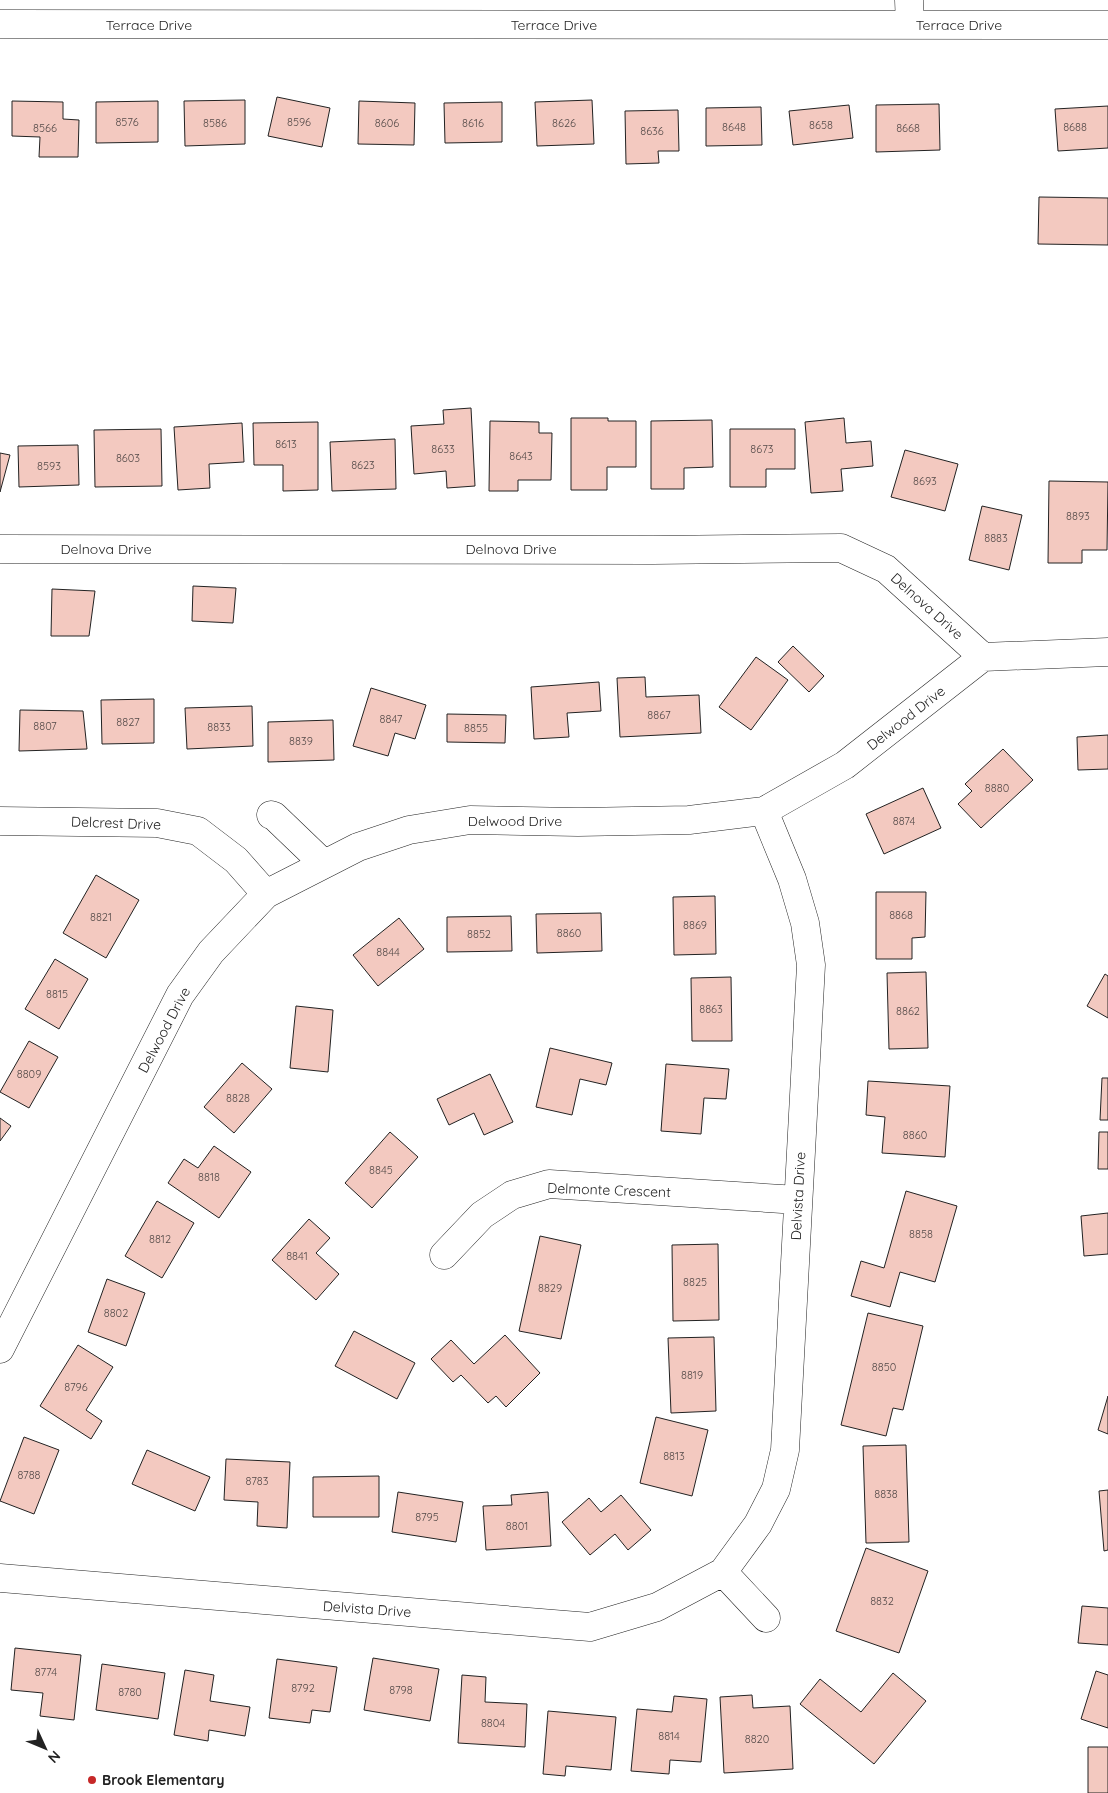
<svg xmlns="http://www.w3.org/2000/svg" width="1108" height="1793" font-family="Quicksand,sans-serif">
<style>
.building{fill:#f3c9c0;stroke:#222}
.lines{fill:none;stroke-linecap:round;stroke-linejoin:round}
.minor-casing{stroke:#222;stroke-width:29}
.minor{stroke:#fff;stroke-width:28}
.poi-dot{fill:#c62828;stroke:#fff;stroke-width:2}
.labels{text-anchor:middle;stroke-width:4;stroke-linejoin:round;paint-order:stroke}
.number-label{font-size:11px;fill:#564c4a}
.street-label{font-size:14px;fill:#222;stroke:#fff}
.poi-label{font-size:14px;font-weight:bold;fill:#222;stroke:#fff;text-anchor:start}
</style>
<rect width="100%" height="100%" fill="#fff"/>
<!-- building -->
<path class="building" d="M 277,97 L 330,108 L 322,147 L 268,136 Z
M 245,100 L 245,144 L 185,146 L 184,101 Z
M 592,100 L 594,144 L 537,146 L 535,102 Z
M 12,101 L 63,102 L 63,119 L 79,120 L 78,157 L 39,157 L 40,137 L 12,136 Z
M 158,101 L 158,142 L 96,143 L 96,102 Z
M 359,101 L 415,103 L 414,145 L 358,144 Z
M 502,102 L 502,142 L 445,143 L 444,103 Z
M 939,104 L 940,150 L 876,152 L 876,105 Z
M 849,105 L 853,138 L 793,145 L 789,111 Z
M 1108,106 L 1108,148 L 1058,151 L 1055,109 Z
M 761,107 L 762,145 L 706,146 L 706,108 Z
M 678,110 L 679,151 L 658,151 L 659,163 L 626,164 L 625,111 Z
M 1039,197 L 1108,198 L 1108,245 L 1038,244 Z
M 471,408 L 475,486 L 447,488 L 446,471 L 414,474 L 411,426 L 444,424 L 443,410 Z
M 571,418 L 608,418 L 608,421 L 636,421 L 636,467 L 607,467 L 607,490 L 571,490 Z
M 844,418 L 846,443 L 871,441 L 873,466 L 841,469 L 843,491 L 811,493 L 805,422 Z
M 712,420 L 713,467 L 684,468 L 684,489 L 651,489 L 651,421 Z
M 490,421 L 539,422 L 539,433 L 552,433 L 551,480 L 518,480 L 518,491 L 489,491 Z
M 318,422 L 318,490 L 283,491 L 283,465 L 254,465 L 253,423 Z
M 242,423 L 244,462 L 209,464 L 210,488 L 178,490 L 174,427 Z
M 161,429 L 162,486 L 95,487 L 94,430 Z
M 730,429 L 795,429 L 795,469 L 766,469 L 766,487 L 730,487 Z
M 395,439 L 396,489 L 332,491 L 330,442 Z
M 78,445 L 79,485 L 19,487 L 18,446 Z
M 905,450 L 958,464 L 945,511 L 891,497 Z
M 0,453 L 10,455 L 0,492 Z
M 1049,481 L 1108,482 L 1107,550 L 1082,550 L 1082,563 L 1048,563 Z
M 982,506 L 1022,515 L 1009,570 L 969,560 Z
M 193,586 L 236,588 L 233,623 L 192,621 Z
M 52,589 L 95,591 L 89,636 L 51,636 Z
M 793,646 L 824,676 L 809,692 L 778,662 Z
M 756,657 L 788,680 L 751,730 L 719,707 Z
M 645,677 L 646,697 L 699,695 L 701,733 L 620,737 L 617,678 Z
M 599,682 L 601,711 L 567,713 L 569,737 L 534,739 L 531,687 Z
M 371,688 L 426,705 L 415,739 L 395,733 L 388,756 L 353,746 Z
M 154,699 L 154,743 L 102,744 L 101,700 Z
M 252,706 L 253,746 L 187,749 L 185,708 Z
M 20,710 L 83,711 L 87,749 L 19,751 Z
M 447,714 L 506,715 L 505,743 L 447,742 Z
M 333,720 L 334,760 L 268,762 L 268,722 Z
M 1108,735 L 1108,769 L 1078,770 L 1077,737 Z
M 1003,749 L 1033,780 L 981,828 L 958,804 L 972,791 L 965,784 Z
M 923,788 L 941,828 L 884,854 L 866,814 Z
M 96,875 L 139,900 L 106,958 L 63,933 Z
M 876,892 L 926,892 L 925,937 L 912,938 L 912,959 L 876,959 Z
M 715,896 L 716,954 L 674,955 L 673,897 Z
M 601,913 L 602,951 L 537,953 L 536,914 Z
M 511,916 L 512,951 L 447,952 L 447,917 Z
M 399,918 L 424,949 L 378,986 L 353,955 Z
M 55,959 L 88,979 L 59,1029 L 25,1009 Z
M 926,972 L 928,1048 L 889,1049 L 887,973 Z
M 1105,974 L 1108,976 L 1108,1018 L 1087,1006 Z
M 731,977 L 732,1041 L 692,1041 L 691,978 Z
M 296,1006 L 333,1010 L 328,1072 L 290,1068 Z
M 29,1041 L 58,1057 L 29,1108 L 0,1092 Z
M 550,1048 L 612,1063 L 606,1085 L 580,1079 L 572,1115 L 536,1107 Z
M 242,1063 L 272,1089 L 234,1133 L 204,1107 Z
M 666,1064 L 729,1069 L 726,1099 L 704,1098 L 701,1134 L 661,1131 Z
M 490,1074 L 513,1122 L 484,1135 L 474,1113 L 449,1125 L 437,1099 Z
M 1102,1078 L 1108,1078 L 1108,1120 L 1100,1120 Z
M 868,1081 L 950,1086 L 945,1157 L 882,1153 L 885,1117 L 866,1115 Z
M 0,1118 L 11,1126 L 0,1141 Z
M 390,1132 L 418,1157 L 372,1208 L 345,1183 Z
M 1099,1132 L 1108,1132 L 1108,1169 L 1098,1169 Z
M 214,1146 L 251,1172 L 219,1218 L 168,1183 L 184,1159 L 198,1168 Z
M 906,1191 L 957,1206 L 935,1282 L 900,1272 L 890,1307 L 851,1296 L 861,1261 L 884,1268 Z
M 157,1201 L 194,1223 L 162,1278 L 125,1256 Z
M 1108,1213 L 1108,1254 L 1084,1256 L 1081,1216 Z
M 309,1219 L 330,1238 L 316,1253 L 339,1274 L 316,1300 L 272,1260 Z
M 540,1236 L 581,1245 L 561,1339 L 519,1331 Z
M 718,1244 L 719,1320 L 673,1321 L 672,1245 Z
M 107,1279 L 145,1293 L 126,1346 L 88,1332 Z
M 868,1313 L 923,1326 L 903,1410 L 893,1408 L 886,1436 L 841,1425 Z
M 354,1331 L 415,1363 L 397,1399 L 335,1366 Z
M 505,1335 L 540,1373 L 506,1407 L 496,1396 L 488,1403 L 461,1375 L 453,1382 L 431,1359 L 451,1340 L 474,1364 Z
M 714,1337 L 716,1411 L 671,1413 L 668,1338 Z
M 78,1345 L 113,1367 L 86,1410 L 102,1421 L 91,1439 L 40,1406 Z
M 1108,1396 L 1108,1434 L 1098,1430 Z
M 656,1417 L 708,1430 L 692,1496 L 640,1483 Z
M 24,1437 L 59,1450 L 34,1514 L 0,1501 Z
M 906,1445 L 909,1542 L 866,1543 L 863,1446 Z
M 147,1450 L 210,1477 L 195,1511 L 132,1484 Z
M 226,1459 L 290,1462 L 287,1528 L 257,1526 L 258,1502 L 224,1500 Z
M 379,1476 L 379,1517 L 313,1517 L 313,1477 Z
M 1108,1490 L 1108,1550 L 1104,1551 L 1099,1491 Z
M 398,1492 L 463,1502 L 456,1542 L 392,1532 Z
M 548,1492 L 551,1546 L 486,1550 L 483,1506 L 512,1505 L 511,1495 Z
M 621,1495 L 651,1530 L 628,1550 L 615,1534 L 590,1555 L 562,1522 L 589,1498 L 601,1512 Z
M 866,1548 L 928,1571 L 899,1653 L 836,1631 Z
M 1082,1606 L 1108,1608 L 1108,1645 L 1078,1643 Z
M 15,1648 L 81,1655 L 74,1720 L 40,1716 L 43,1693 L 11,1690 Z
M 373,1658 L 439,1669 L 430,1721 L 364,1710 Z
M 277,1659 L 337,1667 L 330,1712 L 312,1710 L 310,1723 L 269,1718 Z
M 102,1664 L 165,1673 L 158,1719 L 96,1710 Z
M 185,1670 L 214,1675 L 210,1701 L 250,1707 L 245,1736 L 209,1730 L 208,1741 L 174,1735 Z
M 1096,1671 L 1108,1675 L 1108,1728 L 1081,1719 Z
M 893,1673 L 926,1701 L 874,1764 L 800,1704 L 820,1679 L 861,1712 Z
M 462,1675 L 486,1677 L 485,1702 L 527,1704 L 525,1747 L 458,1743 Z
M 752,1695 L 753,1708 L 790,1706 L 793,1769 L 724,1773 L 720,1697 Z
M 674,1696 L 707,1699 L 701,1762 L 670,1760 L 669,1774 L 631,1771 L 637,1709 L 672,1712 Z
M 548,1711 L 616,1717 L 611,1770 L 566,1766 L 565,1776 L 543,1774 Z
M 1088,1747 L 1108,1747 L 1108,1793 L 1088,1793 Z"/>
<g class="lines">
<defs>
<path id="minor" d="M 909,0 L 910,25
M 0,24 L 1108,25
M 0,549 L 653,550 L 841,548 L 886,569 L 983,657
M 271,815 L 274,816 L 324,864
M 0,821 L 157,823 L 198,831 L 236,860 L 266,894
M 444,1255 L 482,1215 L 512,1195 L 549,1184 L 798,1200
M 0,1349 L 180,995 L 211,952 L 266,894 L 358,847 L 409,830 L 470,820 L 578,822 L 689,820 L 764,811 L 845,765 L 983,657 L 1108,652
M 723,1572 L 766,1618
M 0,1578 L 590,1627 L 657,1607 L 723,1572 L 758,1524 L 776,1489 L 785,1450 L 811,965 L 805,923 L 792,879 L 764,811"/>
</defs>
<!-- minor casing -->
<use href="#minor" class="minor-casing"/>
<!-- minor -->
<use href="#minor" class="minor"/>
</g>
<!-- markers -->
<circle class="poi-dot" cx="92" cy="1780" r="5"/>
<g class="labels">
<!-- number labels -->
<g class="number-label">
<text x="127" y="126">8576</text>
<text x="299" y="126">8596</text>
<text x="215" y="127">8586</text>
<text x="387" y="127">8606</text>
<text x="473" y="127">8616</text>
<text x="564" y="127">8626</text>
<text x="821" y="129">8658</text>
<text x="734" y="131">8648</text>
<text x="1075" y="131">8688</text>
<text x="45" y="132">8566</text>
<text x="908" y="132">8668</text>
<text x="652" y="135">8636</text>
<text x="286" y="448">8613</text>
<text x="443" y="453">8633</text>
<text x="762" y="453">8673</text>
<text x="521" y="460">8643</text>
<text x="128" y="462">8603</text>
<text x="363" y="469">8623</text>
<text x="49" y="470">8593</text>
<text x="925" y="485">8693</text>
<text x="1078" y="520">8893</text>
<text x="996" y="542">8883</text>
<text x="659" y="719">8867</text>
<text x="391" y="723">8847</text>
<text x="128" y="726">8827</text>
<text x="45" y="730">8807</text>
<text x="219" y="731">8833</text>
<text x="476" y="732">8855</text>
<text x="301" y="745">8839</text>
<text x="997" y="792">8880</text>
<text x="904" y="825">8874</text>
<text x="901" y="919">8868</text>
<text x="101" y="921">8821</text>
<text x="695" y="929">8869</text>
<text x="569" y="937">8860</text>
<text x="479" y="938">8852</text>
<text x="388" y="956">8844</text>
<text x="57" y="998">8815</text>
<text x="711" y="1013">8863</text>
<text x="908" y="1015">8862</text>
<text x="29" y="1078">8809</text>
<text x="238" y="1102">8828</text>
<text x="915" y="1139">8860</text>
<text x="381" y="1174">8845</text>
<text x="209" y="1181">8818</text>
<text x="921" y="1238">8858</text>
<text x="160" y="1243">8812</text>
<text x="297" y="1260">8841</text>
<text x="695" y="1286">8825</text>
<text x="550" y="1292">8829</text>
<text x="116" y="1317">8802</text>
<text x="884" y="1371">8850</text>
<text x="692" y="1379">8819</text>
<text x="76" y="1391">8796</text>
<text x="674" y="1460">8813</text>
<text x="29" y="1479">8788</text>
<text x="257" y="1485">8783</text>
<text x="886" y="1498">8838</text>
<text x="427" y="1521">8795</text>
<text x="517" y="1530">8801</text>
<text x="882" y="1605">8832</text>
<text x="46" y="1676">8774</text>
<text x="303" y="1692">8792</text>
<text x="401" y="1694">8798</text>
<text x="130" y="1696">8780</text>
<text x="493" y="1727">8804</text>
<text x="669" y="1740">8814</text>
<text x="757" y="1743">8820</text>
</g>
<!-- street labels -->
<g class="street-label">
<text x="149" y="30">Terrace Drive</text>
<text x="554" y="30">Terrace Drive</text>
<text x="959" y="30">Terrace Drive</text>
<text x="106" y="554">Delnova Drive</text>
<text x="511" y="554">Delnova Drive</text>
<text transform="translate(927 606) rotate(42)" y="5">Delnova Drive</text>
<text transform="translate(906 718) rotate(-38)" y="5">Delwood Drive</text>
<text x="515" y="826">Delwood Drive</text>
<text transform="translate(116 823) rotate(2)" y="5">Delcrest Drive</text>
<text transform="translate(164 1030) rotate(-62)" y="5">Delwood Drive</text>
<text transform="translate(609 1190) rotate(2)" y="5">Delmonte Crescent</text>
<text transform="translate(798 1196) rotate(-87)" y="5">Delvista Drive</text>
<text transform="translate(367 1609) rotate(4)" y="5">Delvista Drive</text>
</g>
<!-- poi labels -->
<g class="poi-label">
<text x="102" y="1785">Brook Elementary</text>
</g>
</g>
<!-- north arrow -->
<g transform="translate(45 1748) rotate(134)" stroke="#ffffff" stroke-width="4" paint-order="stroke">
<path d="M0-4L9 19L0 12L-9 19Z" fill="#222222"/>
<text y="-8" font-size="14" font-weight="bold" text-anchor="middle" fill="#222222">N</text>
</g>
</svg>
